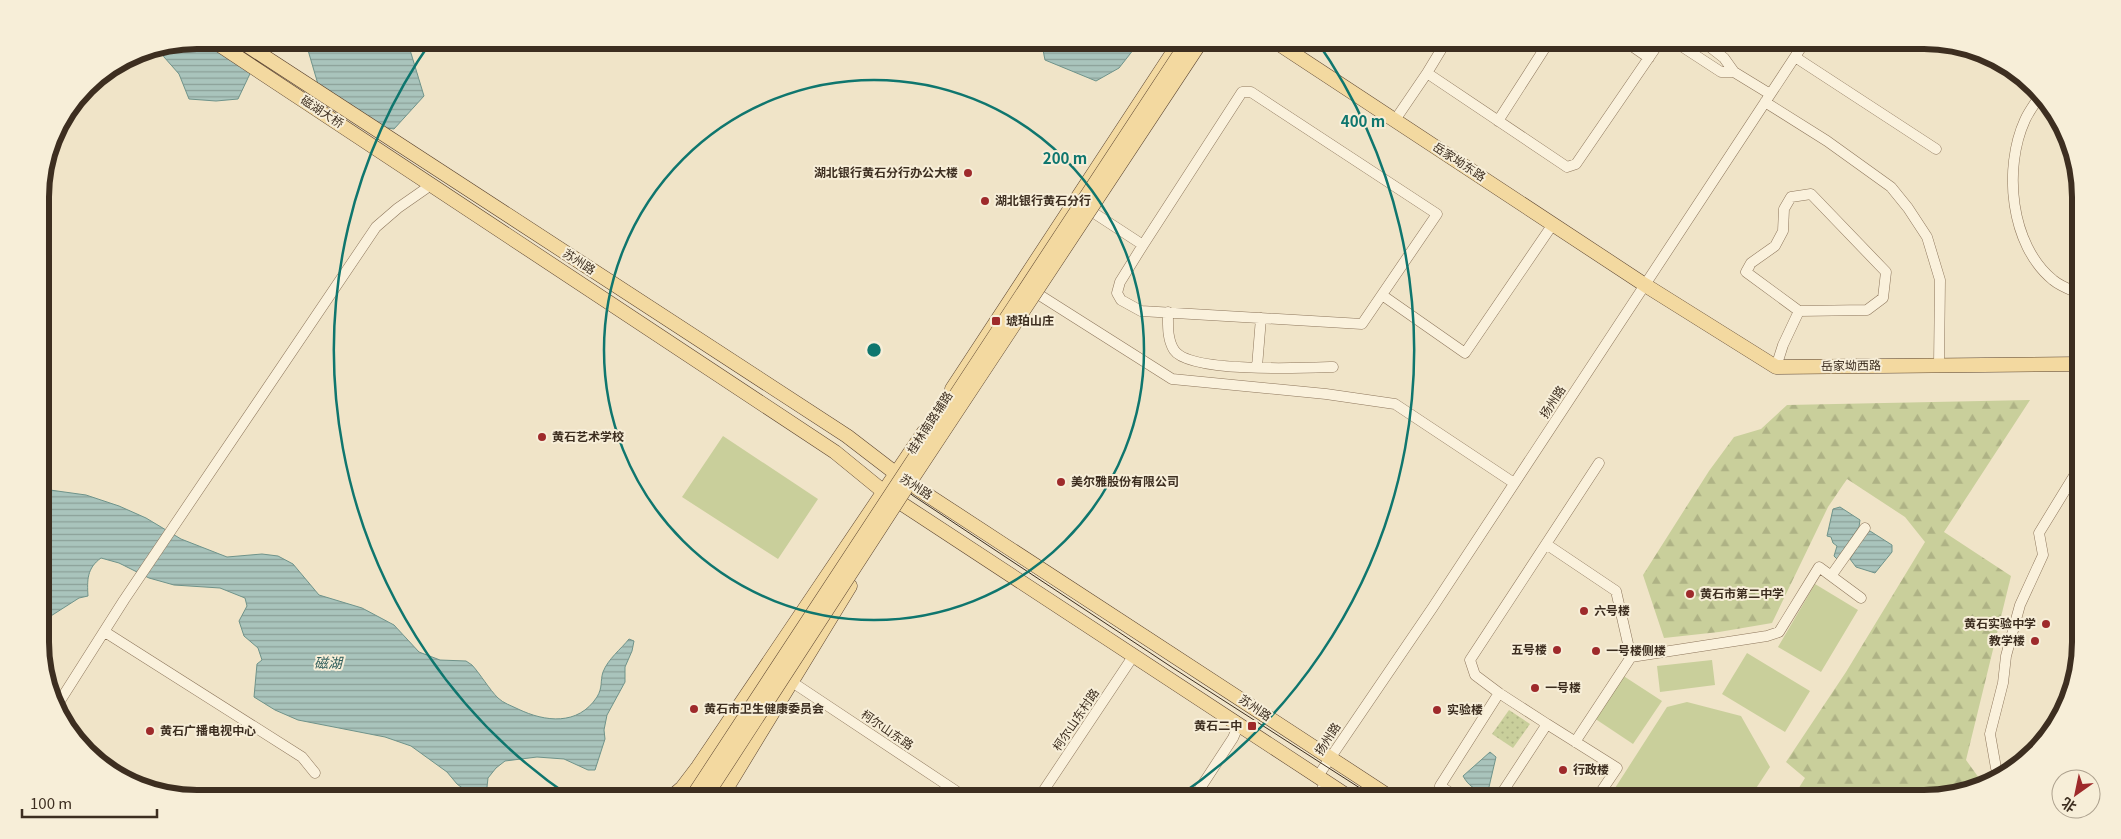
<svg xmlns="http://www.w3.org/2000/svg" width="2121" height="839" font-family="Georgia,'Noto Sans SC',serif">
<style>
.grass{fill:url(#grass-dots)}
.forest{fill:url(#forest-firs)}
.pitch{fill:#c9cf9b}
.water{fill:url(#water-rules);stroke:#6f938a}
.lines{fill:none;stroke-linecap:round;stroke-linejoin:round}
.minor-casing{stroke:#8d765c;stroke-width:11}
.major-casing{stroke:#5b4430;stroke-width:15}
.minor{stroke:#faf1dc;stroke-width:10}
.major{stroke:#f3d9a0;stroke-width:14}
.tram{stroke:#3d2e20;stroke-width:1}
.major-bridge-casing{stroke:#5b4430;stroke-width:15;stroke-linecap:butt}
.major-bridge{stroke:#f3d9a0;stroke-width:14}
.ring{fill:none;stroke:#0f766e;stroke-width:2.5}
.poi-dot{fill:#9e2a2b;stroke:#f7eed8;stroke-width:2}
.labels{text-anchor:middle;stroke-width:4;stroke-linejoin:round;paint-order:stroke}
.street-label{font-size:12px;fill:#3d2e20;stroke:#f7eed8}
.poi-label{font-size:12px;font-weight:bold;fill:#3d2e20;stroke:#f7eed8;text-anchor:start}
.water-label{font-size:14px;font-style:italic;fill:#2f5d5a;stroke:#f7eed8}
.rim{fill:none;stroke:#3d2e20;stroke-width:6}
.centre{fill:#0f766e;stroke:#f7eed8;stroke-width:2.5}
.ring-label{font-size:15px;text-anchor:middle;font-weight:bold;fill:#0f766e;stroke:#f7eed8;stroke-width:4;stroke-linejoin:round;paint-order:stroke}
</style>
<defs>
<pattern id="grass-dots" width="8" height="8" patternUnits="userSpaceOnUse" patternTransform="scale(1.25)"><rect width="8" height="8" fill="#c9cf9b"/><path d="M2 2h.1M6 6h.1" fill="none" stroke="#aeb285" stroke-width="1.8" stroke-linecap="round"/></pattern>
<pattern id="forest-firs" width="22" height="20" patternUnits="userSpaceOnUse" patternTransform="scale(1.25)"><rect width="22" height="20" fill="#c9cf9b"/><path d="M5 1l3.5 6h-7zM16 11l3.5 6h-7z" fill="#aeb285"/></pattern>
<pattern id="water-rules" width="6" height="5" patternUnits="userSpaceOnUse" patternTransform="scale(1.25)"><rect width="6" height="5" fill="#a9c4bc"/><path d="M0 2.5h6" fill="none" stroke="#8ba098"/></pattern>
</defs>
<rect width="100%" height="100%" fill="#f0e4c8"/>
<!-- grass -->
<path class="grass" d="M 1509,710 L 1530,724 L 1513,748 L 1492,734 Z"/>
<!-- forest -->
<path class="forest" d="M 2030,400 L 1944,532 L 2011,576 L 1966,760 L 1984,785 L 1975,791 L 1934,799 L 1792,799 L 1805,778 L 1786,762 L 1846,672 L 1925,542 L 1905,517 L 1847,479 L 1828,507 L 1772,623 L 1719,632 L 1664,638 L 1643,575 L 1709,471 L 1734,437 L 1761,429 L 1787,405 Z"/>
<!-- pitch -->
<path class="pitch" d="M 723,436 L 818,499 L 778,559 L 682,497 Z
M 1815,584 L 1858,610 L 1821,672 L 1778,647 Z
M 1747,653 L 1810,691 L 1785,732 L 1722,694 Z
M 1712,660 L 1715,685 L 1660,692 L 1657,666 Z
M 1622,675 L 1662,701 L 1633,744 L 1594,718 Z
M 1687,702 L 1741,716 L 1770,767 L 1749,799 L 1608,799 L 1667,707 Z
M 327,792 L 358,793 L 373,799 L 306,799 Z"/>
<!-- water -->
<path class="water" d="M 197,40 L 266,40 L 238,99 L 216,101 L 189,99 L 179,74 L 164,57 L 159,48 Z
M 305,40 L 407,40 L 424,96 L 394,129 L 363,125 L 320,91 Z
M 1041,40 L 1141,40 L 1119,68 L 1096,81 L 1045,60 Z
M 50,490 L 86,495 L 119,506 L 146,518 L 181,539 L 227,557 L 262,554 L 278,556 L 293,564 L 319,595 L 362,608 L 394,625 L 419,652 L 440,660 L 466,661 L 472,665 C 481,675 489,689 498,698 C 503,703 512,706 518,709 C 545,722 578,726 597,697 C 603,687 600,681 603,672 C 608,659 621,649 629,639 L 634,641 L 632,651 L 625,667 L 625,682 L 607,715 L 604,730 L 605,739 L 595,770 L 588,770 L 564,759 L 537,757 L 505,761 L 496,768 L 488,778 L 486,796 L 469,793 L 457,784 L 447,772 L 411,746 L 385,737 L 298,720 L 275,710 L 254,697 L 257,664 L 262,660 L 258,648 L 244,636 L 239,621 L 247,606 L 245,598 L 220,588 L 174,585 L 149,578 L 119,563 L 101,558 C 87,568 87,580 88,596 L 79,598 L 43,621 L 42,503 Z
M 1840,507 L 1860,520 L 1859,527 L 1837,559 L 1834,556 L 1837,546 L 1833,543 L 1831,537 L 1827,536 L 1833,509 Z
M 1870,531 L 1892,545 L 1892,552 L 1875,573 L 1856,567 L 1850,559 L 1866,533 Z
M 1490,752 L 1496,757 L 1489,787 L 1486,791 C 1475,791 1468,785 1463,776 Z"/>
<g class="lines">
<defs>
<path id="minor" d="M 1447,40 L 1427,73 L 1567,167 L 1576,164 L 1661,40
M 1623,40 L 1649,58
M 1646,40 L 1656,47
M 1672,40 L 1721,72 L 1734,72
M 1701,40 L 1724,58 L 1734,72 L 1770,94
M 1795,57 L 1936,149
M 1242,92 L 1251,92 L 1437,214 L 1362,324 L 1141,311 L 1121,300 L 1117,293 L 1120,282 L 1143,245 Z
M 2041,94 C 2036,102 2029,111 2025,120 C 2003,168 2010,245 2053,280 C 2060,286 2071,290 2080,294
M 1765,102 L 1827,141 L 1891,187 L 1908,208 L 1927,237 L 1940,280 L 1939,365
M 1395,120 L 1427,73
M 1498,121 L 1550,40
M 1094,213 L 1143,245
M 1382,295 L 1465,353 L 1553,224
M 1041,296 L 1172,379 L 1326,394 L 1395,404 L 1514,483
M 1168,312 C 1168,325 1167,339 1174,350 C 1189,373 1305,368 1333,367
M 1257,367 L 1261,318
M 1776,367 L 1783,345 L 1799,311 L 1867,310 L 1883,298 L 1886,272 L 1811,194 L 1791,197 L 1784,209 L 1783,231 L 1775,246 L 1751,263 L 1746,272 L 1799,311
M 2067,488 L 2081,487
M 1546,544 L 1599,463
M 1831,576 L 1865,528
M 105,632 L 302,757 L 315,773
M 792,682 L 968,799
M 1499,693 L 1475,675 L 1470,660 L 1546,544 L 1616,591 L 1631,657
M 58,704 L 124,600 L 376,227 L 398,208 L 431,185
M 1547,724 L 1617,768 L 1596,799
M 1575,742 L 1631,657 L 1767,636 L 1779,632 L 1819,567 L 1861,598
M 2009,772 L 2000,771 L 1996,768 L 1990,734 L 2003,683 L 2006,656 L 2020,605 L 2043,555 L 2039,533 L 2080,466
M 1318,776 L 1433,607 L 1806,40
M 1038,799 L 1134,655
M 1198,799 L 1199,790 L 1233,738 L 1239,724
M 1319,799 L 1325,781
M 1460,799 L 1440,786 L 1499,693 L 1547,724 L 1498,799"/>
<path id="major" d="M 212,40 L 835,452 L 884,492 L 916,513 L 1352,799
M 239,40 L 847,436 L 903,479 L 1393,799
M 1273,40 L 1645,285 L 1776,367 L 2080,364
M 952,389 L 1181,40
M 669,799 L 682,788 L 698,767 L 924,432
M 720,799 L 850,586"/>
</defs>
<!-- minor casing -->
<use href="#minor" class="minor-casing"/>
<!-- major casing -->
<use href="#major" class="major-casing"/>
<!-- minor -->
<use href="#minor" class="minor"/>
<!-- major -->
<use href="#major" class="major"/>
<!-- tram -->
<path class="tram" d="M 1197,40 L 922,454 L 906,481 L 905,488 L 912,495 L 1173,668 L 1377,799
M 1347,788 L 1363,799"/>
<defs>
<path id="major-bridge" d="M 691,799 L 1189,40
M 704,799 L 902,494 L 1202,40"/>
</defs>
<!-- major-bridge casing -->
<use href="#major-bridge" class="major-bridge-casing"/>
<!-- major-bridge -->
<use href="#major-bridge" class="major-bridge"/>
</g>
<!-- distance rings -->
<g class="ring">
<circle cx="874" cy="350" r="270"/>
<path d="M572 798A540 540 0 0 1 432 40M1316 40A540 540 0 0 1 1176 798"/>
</g>
<!-- markers -->
<g class="poi-dot">
<circle cx="968" cy="173" r="5"/>
<circle cx="985" cy="201" r="5"/>
<rect x="991" y="316" width="10" height="10" rx="2.5"/>
<circle cx="542" cy="437" r="5"/>
<circle cx="1061" cy="482" r="5"/>
<circle cx="1690" cy="594" r="5"/>
<circle cx="1584" cy="611" r="5"/>
<circle cx="2046" cy="624" r="5"/>
<circle cx="2035" cy="641" r="5"/>
<circle cx="1557" cy="650" r="5"/>
<circle cx="1596" cy="651" r="5"/>
<circle cx="1535" cy="688" r="5"/>
<circle cx="694" cy="709" r="5"/>
<circle cx="1437" cy="710" r="5"/>
<rect x="1247" y="721" width="10" height="10" rx="2.5"/>
<circle cx="150" cy="731" r="5"/>
<circle cx="1563" cy="770" r="5"/>
</g>
<g class="labels">
<!-- street labels -->
<g class="street-label">
<text transform="translate(322 112) rotate(33)" y="4">磁湖大桥</text>
<text transform="translate(1459 162) rotate(33)" y="4">岳家坳东路</text>
<text transform="translate(579 262) rotate(33)" y="4">苏州路</text>
<text transform="translate(1851 366) rotate(-1)" y="4">岳家坳西路</text>
<text transform="translate(1553 402) rotate(-57)" y="4">扬州路</text>
<text transform="translate(930 423) rotate(-57)" y="4">桂林南路辅路</text>
<text transform="translate(916 487) rotate(33)" y="4">苏州路</text>
<text transform="translate(1255 708) rotate(34)" y="4">苏州路</text>
<text transform="translate(1076 720) rotate(-56)" y="4">柯尔山东村路</text>
<text transform="translate(887 730) rotate(34)" y="4">柯尔山东路</text>
<text transform="translate(1328 739) rotate(-57)" y="4">扬州路</text>
</g>
<!-- poi labels -->
<g class="poi-label">
<text x="958" y="177" text-anchor="end">湖北银行黄石分行办公大楼</text>
<text x="995" y="205">湖北银行黄石分行</text>
<text x="1006" y="325">琥珀山庄</text>
<text x="552" y="441">黄石艺术学校</text>
<text x="1071" y="486">美尔雅股份有限公司</text>
<text x="1700" y="598">黄石市第二中学</text>
<text x="1594" y="615">六号楼</text>
<text x="2036" y="628" text-anchor="end">黄石实验中学</text>
<text x="2025" y="645" text-anchor="end">教学楼</text>
<text x="1547" y="654" text-anchor="end">五号楼</text>
<text x="1606" y="655">一号楼侧楼</text>
<text x="1545" y="692">一号楼</text>
<text x="704" y="713">黄石市卫生健康委员会</text>
<text x="1447" y="714">实验楼</text>
<text x="1242" y="730" text-anchor="end">黄石二中</text>
<text x="160" y="735">黄石广播电视中心</text>
<text x="1573" y="774">行政楼</text>
</g>
<!-- water labels -->
<g class="water-label">
<text x="328" y="668">磁湖</text>
</g>
</g>
<!-- crop -->
<path d="M0 0H2121V839H0ZM197 49H1924A148 148 0 0 1 2072 197V642A148 148 0 0 1 1924 790H197A148 148 0 0 1 49 642V197A148 148 0 0 1 197 49Z" fill="#f7eed8" fill-rule="evenodd"/>
<path class="rim" d="M197 49H1924A148 148 0 0 1 2072 197V642A148 148 0 0 1 1924 790H197A148 148 0 0 1 49 642V197A148 148 0 0 1 197 49Z"/>
<circle cx="874" cy="350" r="8" class="centre"/>
<g class="ring-label">
<text x="1363" y="127">400 m</text>
<text x="1065" y="164">200 m</text>
</g>
<!-- north arrow -->
<g transform="translate(2076 794) rotate(213)"><circle r="24" fill="#f7eed8" stroke="#ada18e"/>
<path d="M0-4L9 19L0 12L-9 19Z" fill="#9e2a2b"/>
<text y="-8" font-size="14" font-weight="bold" text-anchor="middle" fill="#3d2e20">北</text>
</g>
<!-- scale -->
<path d="M22 809v8h135v-8" fill="none" stroke="#3d2e20" stroke-width="2.5"/>
<text x="30" y="809" font-size="15" fill="#3d2e20" stroke="#f7eed8" stroke-width="4" paint-order="stroke">100 m</text>
</svg>
